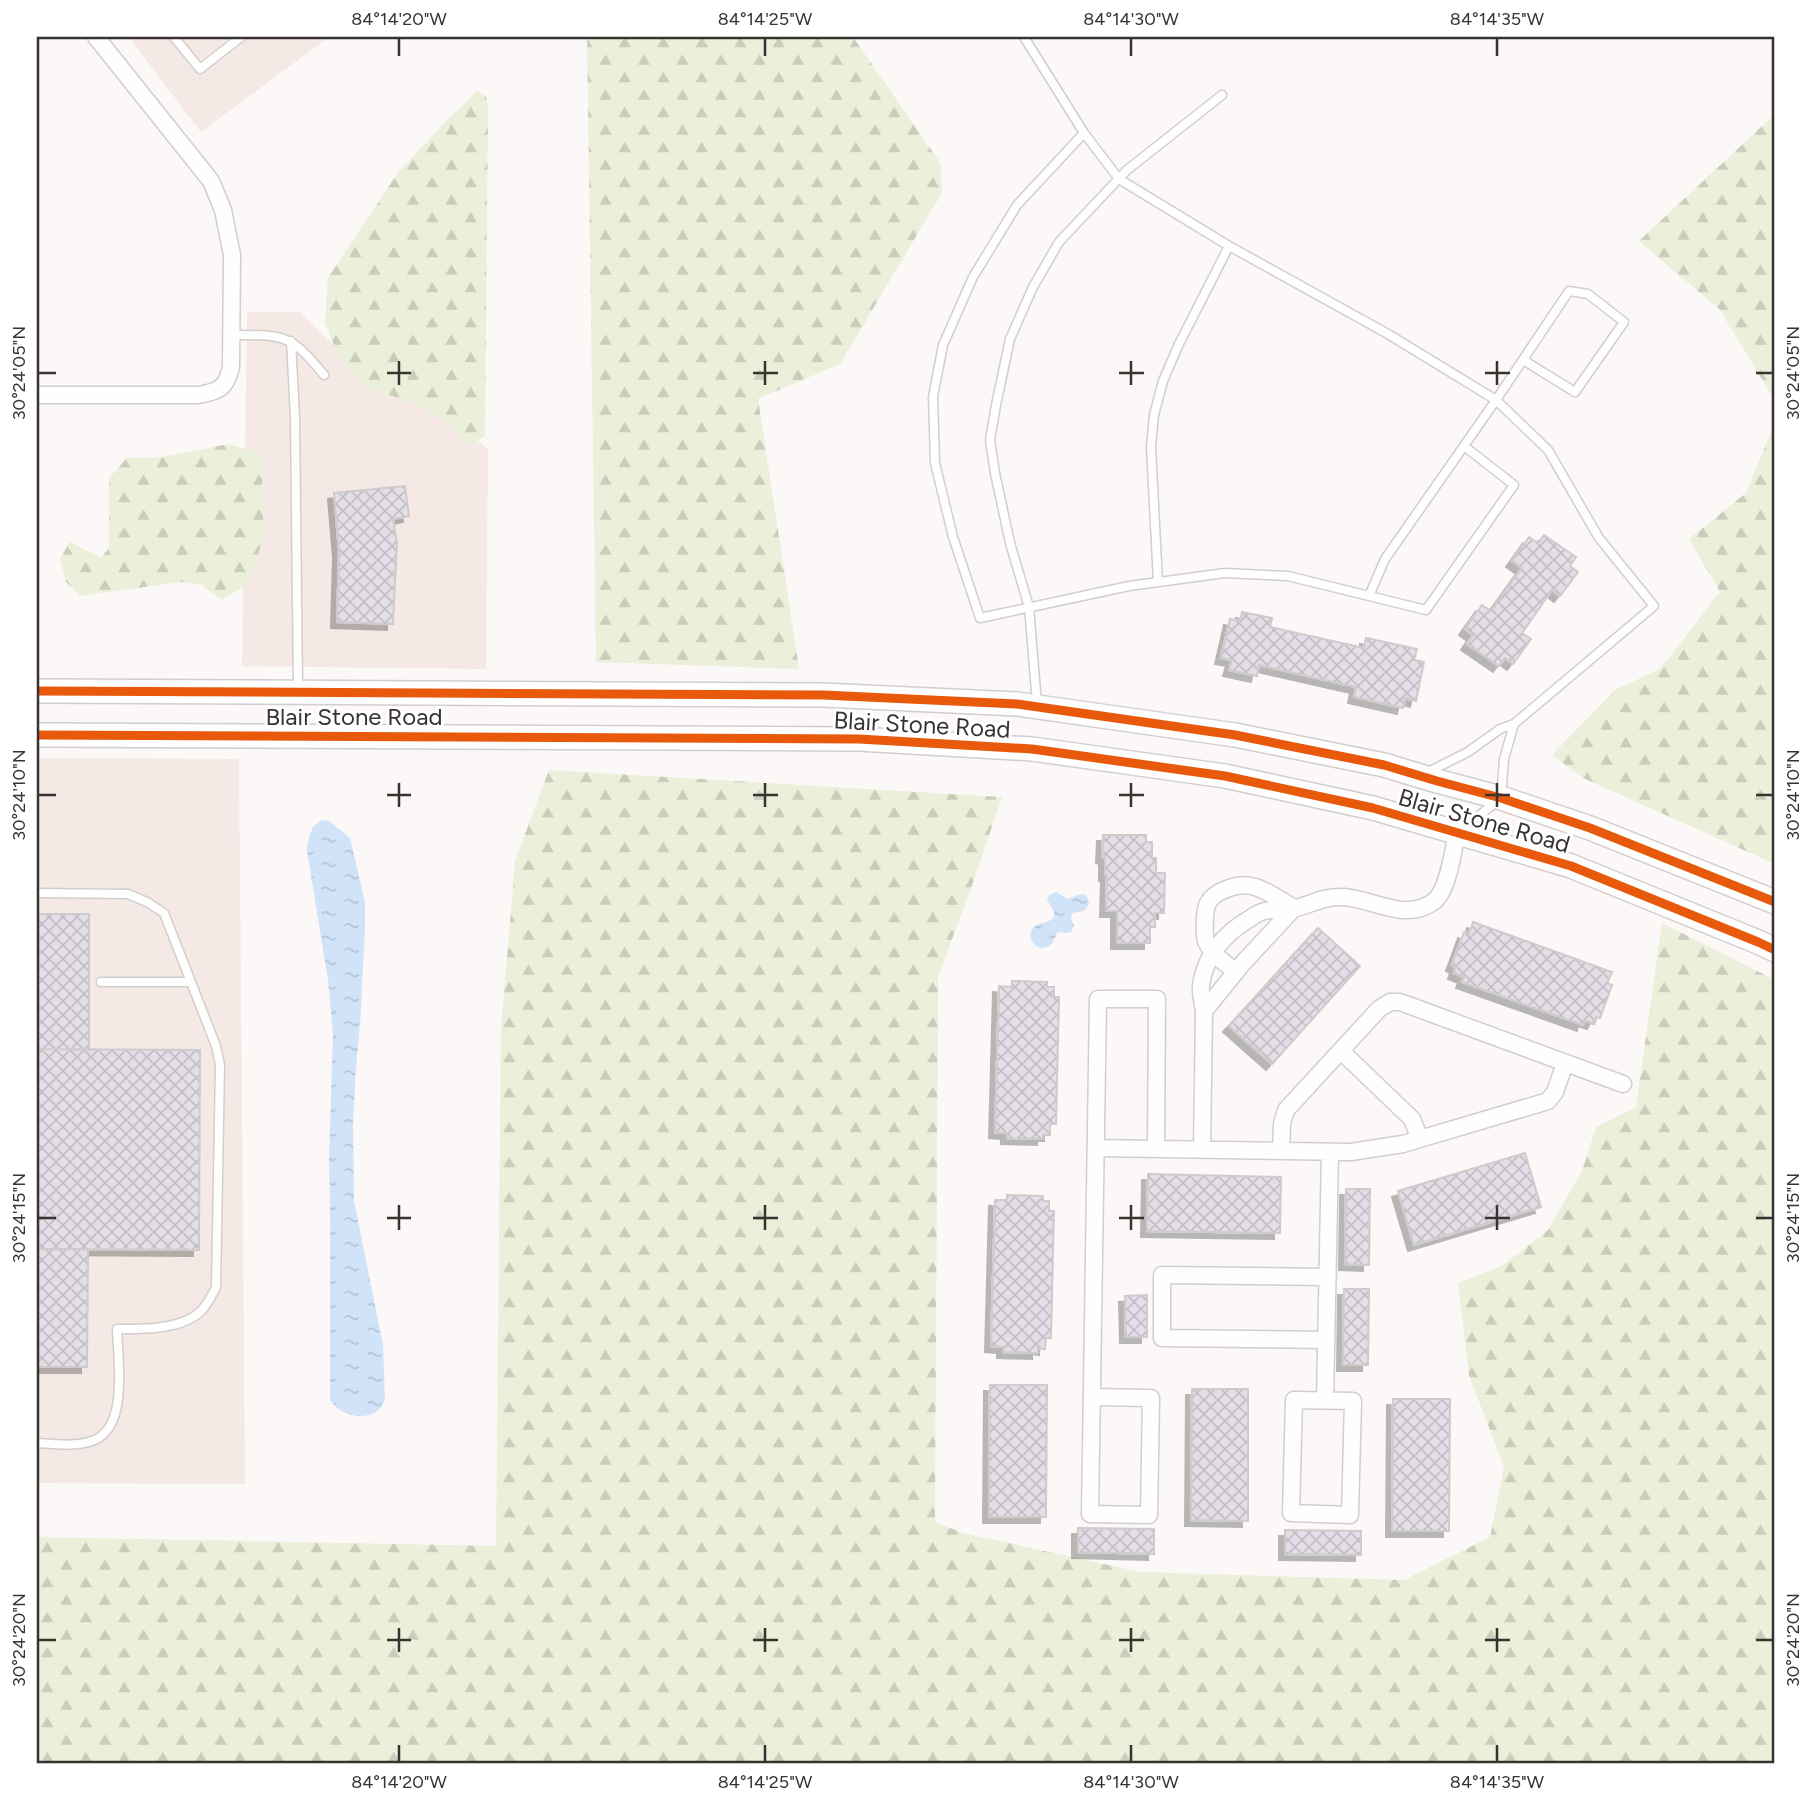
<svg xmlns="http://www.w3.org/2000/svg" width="1812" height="1801" font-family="Figtree,sans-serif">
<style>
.built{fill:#f4e9e4}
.forest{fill:url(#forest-firs)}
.water{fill:url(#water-ripples)}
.building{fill:url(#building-cross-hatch);stroke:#cecbcd;stroke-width:2;filter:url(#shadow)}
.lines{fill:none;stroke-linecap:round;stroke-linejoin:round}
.service-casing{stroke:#d2cecc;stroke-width:11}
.minor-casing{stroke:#d2cecc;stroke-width:19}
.secondary-casing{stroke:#d2cecc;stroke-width:26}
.service{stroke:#fefefe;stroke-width:8}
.minor{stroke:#fefefe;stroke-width:16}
.secondary{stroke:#fefefe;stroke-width:23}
.cycleway-casing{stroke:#fff;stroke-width:13}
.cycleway{stroke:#e8590c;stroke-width:9}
.ticks{fill:none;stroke:#383230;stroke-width:2.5}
.labels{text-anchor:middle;stroke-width:6;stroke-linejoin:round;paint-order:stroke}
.street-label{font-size:24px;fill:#383230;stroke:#fff}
.neatline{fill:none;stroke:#383230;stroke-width:2.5}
.ticks-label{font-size:18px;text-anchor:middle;fill:#383230}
</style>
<defs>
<pattern id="forest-firs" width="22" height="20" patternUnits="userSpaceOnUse" patternTransform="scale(1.75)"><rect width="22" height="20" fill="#eaf0d9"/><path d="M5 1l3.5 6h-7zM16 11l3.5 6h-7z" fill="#c9cebb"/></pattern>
<pattern id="water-ripples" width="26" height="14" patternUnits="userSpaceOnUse" patternTransform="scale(1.75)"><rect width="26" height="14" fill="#d1e3f8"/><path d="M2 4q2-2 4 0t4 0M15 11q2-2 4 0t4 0" fill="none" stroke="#b4c3d5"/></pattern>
<pattern id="building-cross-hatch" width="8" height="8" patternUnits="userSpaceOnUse" patternTransform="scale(1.75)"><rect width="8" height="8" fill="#e4dee6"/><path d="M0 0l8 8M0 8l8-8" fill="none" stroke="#c4bfc6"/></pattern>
<filter id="shadow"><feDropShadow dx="-6" dy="6" stdDeviation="0" flood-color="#0004"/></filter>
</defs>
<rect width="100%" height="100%" fill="#fbf8f7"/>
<!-- built -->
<path class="built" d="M 129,37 L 329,37 L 201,132 Z
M 247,312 L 300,312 L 381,391 L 430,403 L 488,449 L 486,669 L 242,666 Z
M 37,758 L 239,759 L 245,1484 L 37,1483 Z"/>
<!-- forest -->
<path class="forest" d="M 587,37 L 853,37 L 941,164 L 942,193 L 840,364 L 758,399 L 799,669 L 596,662 Z
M 477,91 L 486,96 L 488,109 L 485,436 L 469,446 L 448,422 L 413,403 L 366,387 L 339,357 L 325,323 L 328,278 L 397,174 L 442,125 Z
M 1775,114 L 1775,401 L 1720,310 L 1639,241 Z
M 1775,422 L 1775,864 L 1583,778 L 1552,755 L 1615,690 L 1660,669 L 1720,592 L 1689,539 L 1746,493 Z
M 228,444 L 261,453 L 264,536 L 249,583 L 222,600 L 200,584 L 181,582 L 80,596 L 66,582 L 60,559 L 70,542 L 101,558 L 109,548 L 109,478 L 127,458 L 162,457 Z
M 549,770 L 1002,797 L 973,883 L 938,977 L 935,1522 L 963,1533 L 1140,1572 L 1404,1580 L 1490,1537 L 1504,1467 L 1469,1375 L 1458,1283 L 1502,1266 L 1548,1230 L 1582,1171 L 1596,1127 L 1636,1107 L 1662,923 L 1775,980 L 1775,1764 L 37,1764 L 37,1537 L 496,1546 L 501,1030 L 515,861 Z"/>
<!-- water -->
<path class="water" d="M 322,820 L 329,821 L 350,838 L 365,902 L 365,928 L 360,1025 L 356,1067 L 353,1123 L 354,1201 L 383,1345 L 385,1399 C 378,1424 342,1419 330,1400 L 330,1198 L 329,1160 L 333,1033 L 328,980 L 307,851 C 307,840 311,825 322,820 Z
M 1056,892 L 1068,899 C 1077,896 1087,888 1089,904 L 1084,911 L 1072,913 L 1071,918 L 1074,926 L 1071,932 L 1066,933 L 1058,932 C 1055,936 1054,943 1049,946 C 1037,954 1024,937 1034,927 C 1040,921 1047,925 1054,917 L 1054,911 L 1047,900 L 1049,895 Z"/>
<!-- building -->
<path class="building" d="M 405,486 L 409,516 L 393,519 L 397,543 L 393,624 L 337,622 L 339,551 L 334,493 Z
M 1544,535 L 1576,557 L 1570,566 L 1578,572 L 1560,596 L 1552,590 L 1522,633 L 1531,639 L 1513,664 L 1505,658 L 1499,666 L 1467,644 L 1473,635 L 1465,629 L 1482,605 L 1491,611 L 1522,568 L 1512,561 L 1529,537 L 1538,543 Z
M 1242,612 L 1272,618 L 1270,627 L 1364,648 L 1366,638 L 1417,649 L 1414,660 L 1424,662 L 1416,701 L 1405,698 L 1403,708 L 1354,697 L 1356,687 L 1259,665 L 1257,676 L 1229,670 L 1232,660 L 1221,658 L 1230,619 L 1240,621 Z
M 1103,835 L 1146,835 L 1146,842 L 1152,842 L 1152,858 L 1156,858 L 1156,873 L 1165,873 L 1164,913 L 1155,913 L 1155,927 L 1150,927 L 1150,943 L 1117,943 L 1117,911 L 1106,911 L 1107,875 L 1105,875 L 1105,858 L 1102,857 Z
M 38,914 L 89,914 L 89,1050 L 37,1049 Z
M 1473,922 L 1612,972 L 1607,983 L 1612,985 L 1600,1018 L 1596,1017 L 1593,1023 L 1584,1020 L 1583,1025 L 1462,982 L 1464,977 L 1454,973 L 1456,967 L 1452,965 L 1464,932 L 1469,934 Z
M 1318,928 L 1360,966 L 1272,1064 L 1229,1026 Z
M 1012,981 L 1047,982 L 1047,987 L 1054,987 L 1054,997 L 1059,997 L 1056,1124 L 1050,1124 L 1050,1135 L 1043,1135 L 1043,1139 L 1007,1138 L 1007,1133 L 995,1132 L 999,986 L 1012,987 Z
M 37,1049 L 200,1050 L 199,1250 L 37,1249 Z
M 1525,1153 L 1541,1207 L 1414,1245 L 1398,1191 Z
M 1148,1174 L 1281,1177 L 1280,1233 L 1147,1231 Z
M 1346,1189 L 1370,1189 L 1369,1265 L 1345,1264 Z
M 1007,1195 L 1043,1196 L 1043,1201 L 1049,1201 L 1049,1211 L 1054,1211 L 1051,1338 L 1046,1338 L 1045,1349 L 1038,1348 L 1038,1353 L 1003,1352 L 1003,1347 L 991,1346 L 995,1200 L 1007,1200 Z
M 37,1249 L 88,1249 L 87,1367 L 37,1367 Z
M 1344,1289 L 1369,1289 L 1368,1365 L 1343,1365 Z
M 1147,1295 L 1147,1337 L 1126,1337 L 1125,1296 Z
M 990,1385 L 1047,1385 L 1046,1517 L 989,1517 Z
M 1192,1389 L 1248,1389 L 1248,1521 L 1191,1520 Z
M 1393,1399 L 1450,1399 L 1449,1531 L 1392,1531 Z
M 1078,1528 L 1154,1529 L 1154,1554 L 1078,1552 Z
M 1285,1530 L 1361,1531 L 1361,1555 L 1285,1554 Z"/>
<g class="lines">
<defs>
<path id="service" d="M 174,37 L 200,69 L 241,37
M 1024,37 L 1084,133 L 1119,179 L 1229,246 L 1388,334 L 1496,400 L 1548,450 L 1599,538 L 1654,606 L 1514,724 L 1500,729 L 1468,752 L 1428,772
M 1084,133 L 1017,205 L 973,277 L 943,345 L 933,397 L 935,463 L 953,537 L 980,618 L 1129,586 L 1225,573 L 1288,576 L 1426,610 L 1514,485 L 1464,446
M 231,335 C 283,335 290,333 324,375
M 291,341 L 295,417 L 298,690
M 1158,582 L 1151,447 L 1154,415 L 1163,381 L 1179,344 L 1229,246
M 1369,596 L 1385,559 L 1496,400 L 1569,291 L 1588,294 L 1624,322 L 1575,392 L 1523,360
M 1037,704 L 1029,607 L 1010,543 L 995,473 L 990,440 L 996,405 L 1010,339 L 1033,287 L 1059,242 L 1127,170 L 1222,95
M 1460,831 L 1501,798 L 1504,759 L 1514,724
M 37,893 L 128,894 L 147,902 L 164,913 L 216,1046 L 220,1065 L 216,1288 C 211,1296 207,1306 200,1312 C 180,1330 143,1329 117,1329 C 118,1360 129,1429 92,1441 C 75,1447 54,1444 37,1443
M 101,982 L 191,982"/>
<path id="minor" d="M 37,395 L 199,395 C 220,391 226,388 231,367 L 232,255 L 223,210 L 211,181 L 96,37
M 1294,908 L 1243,963 L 1204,1011 C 1203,1003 1200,993 1201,985 C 1205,955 1226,932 1251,918 C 1255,915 1260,912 1265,911 C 1274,909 1283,910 1292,909 C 1311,905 1322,896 1344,897 C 1373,899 1405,922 1433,902 C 1448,892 1453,851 1457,833
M 1236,972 C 1225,963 1212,955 1206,941 C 1204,934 1204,910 1208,903 C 1214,891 1238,883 1251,886 C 1266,889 1280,900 1294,908
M 1341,1051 L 1412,1119 L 1420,1139
M 1096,1148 L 1351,1152 L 1403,1144 L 1548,1101 L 1555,1092 L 1565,1063
M 1202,1150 L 1204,1011
M 1281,1151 L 1282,1124 L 1286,1110 L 1379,1009 L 1390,1002 L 1400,1002 L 1623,1084
M 1326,1340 L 1162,1338 L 1162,1275 L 1328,1277
M 1092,1397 L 1151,1398 L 1149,1515 L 1090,1514 L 1098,999 L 1157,999 L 1156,1149
M 1294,1400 L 1353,1401 L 1350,1515 L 1291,1513 Z
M 1325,1400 L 1330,1152"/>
<path id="secondary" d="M 37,691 L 823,695 L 1017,704 L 1235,735 L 1384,765 L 1437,781 L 1501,798 L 1590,828 L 1775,902
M 37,735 L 859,739 L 1032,749 L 1225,776 L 1373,808 L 1571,866 L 1758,942 L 1775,950"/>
</defs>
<!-- service casing -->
<use href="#service" class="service-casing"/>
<!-- minor casing -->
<use href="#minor" class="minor-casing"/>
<!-- secondary casing -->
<use href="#secondary" class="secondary-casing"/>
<!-- service -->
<use href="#service" class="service"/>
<!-- minor -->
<use href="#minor" class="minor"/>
<!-- secondary -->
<use href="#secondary" class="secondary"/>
<defs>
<path id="cycleway" d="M 37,691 L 823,695 L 1017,704 L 1235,735 L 1384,765 L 1437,781 L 1501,798 L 1590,828 L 1775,902
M 37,735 L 859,739 L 1032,749 L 1225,776 L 1373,808 L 1571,866 L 1758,942 L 1775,950"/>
</defs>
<!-- cycleway casing -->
<use href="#cycleway" class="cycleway-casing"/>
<!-- cycleway -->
<use href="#cycleway" class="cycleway"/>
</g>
<!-- ticks -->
<path class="ticks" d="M 399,38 L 399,56M 765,38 L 765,56M 1131,38 L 1131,56M 1497,38 L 1497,56M 399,361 L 399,385M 765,361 L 765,385M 1131,361 L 1131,385M 1497,361 L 1497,385M 38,373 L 56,373M 387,373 L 411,373M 753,373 L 778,373M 1119,373 L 1144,373M 1485,373 L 1510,373M 1756,373 L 1773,373M 399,783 L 399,807M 765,783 L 765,807M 1131,783 L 1131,807M 1497,783 L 1497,807M 38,795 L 56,795M 387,795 L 411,795M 753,795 L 778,795M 1119,795 L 1144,795M 1485,795 L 1510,795M 1756,795 L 1773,795M 399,1205 L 399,1230M 765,1205 L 765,1230M 1131,1205 L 1131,1230M 1497,1205 L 1497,1230M 38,1218 L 56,1218M 387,1218 L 411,1218M 753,1218 L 778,1218M 1119,1218 L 1144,1218M 1485,1218 L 1510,1218M 1756,1218 L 1773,1218M 399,1628 L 399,1652M 765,1628 L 765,1652M 1131,1628 L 1131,1652M 1497,1628 L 1497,1652M 38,1640 L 56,1640M 387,1640 L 411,1640M 753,1640 L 778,1640M 1119,1640 L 1144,1640M 1485,1640 L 1510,1640M 1756,1640 L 1773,1640M 399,1745 L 399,1762M 765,1745 L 765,1762M 1131,1745 L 1131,1762M 1497,1745 L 1497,1762"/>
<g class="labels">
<!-- street labels -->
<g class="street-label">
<text x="354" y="725">Blair Stone Road</text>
<text transform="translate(922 725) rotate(3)" y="8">Blair Stone Road</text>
<text transform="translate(1484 821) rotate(16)" y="8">Blair Stone Road</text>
</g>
</g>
<!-- border -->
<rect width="1812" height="1801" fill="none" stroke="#ffffff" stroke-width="77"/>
<rect x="38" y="38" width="1735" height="1724" class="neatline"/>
<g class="ticks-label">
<text x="399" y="25">84°14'20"W</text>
<text x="765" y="25">84°14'25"W</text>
<text x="1131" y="25">84°14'30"W</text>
<text x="1497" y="25">84°14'35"W</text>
<text transform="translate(1793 373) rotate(-90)" y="6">30°24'05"N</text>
<text transform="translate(19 373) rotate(-90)" y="6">30°24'05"N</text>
<text transform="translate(1793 795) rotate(-90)" y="6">30°24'10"N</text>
<text transform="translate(19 795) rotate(-90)" y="6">30°24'10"N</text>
<text transform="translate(1793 1218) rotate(-90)" y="6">30°24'15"N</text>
<text transform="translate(19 1218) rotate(-90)" y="6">30°24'15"N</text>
<text transform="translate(1793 1640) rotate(-90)" y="6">30°24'20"N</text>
<text transform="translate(19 1640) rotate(-90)" y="6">30°24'20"N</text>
<text x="399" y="1788">84°14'20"W</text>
<text x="765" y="1788">84°14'25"W</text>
<text x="1131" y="1788">84°14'30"W</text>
<text x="1497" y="1788">84°14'35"W</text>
</g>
</svg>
